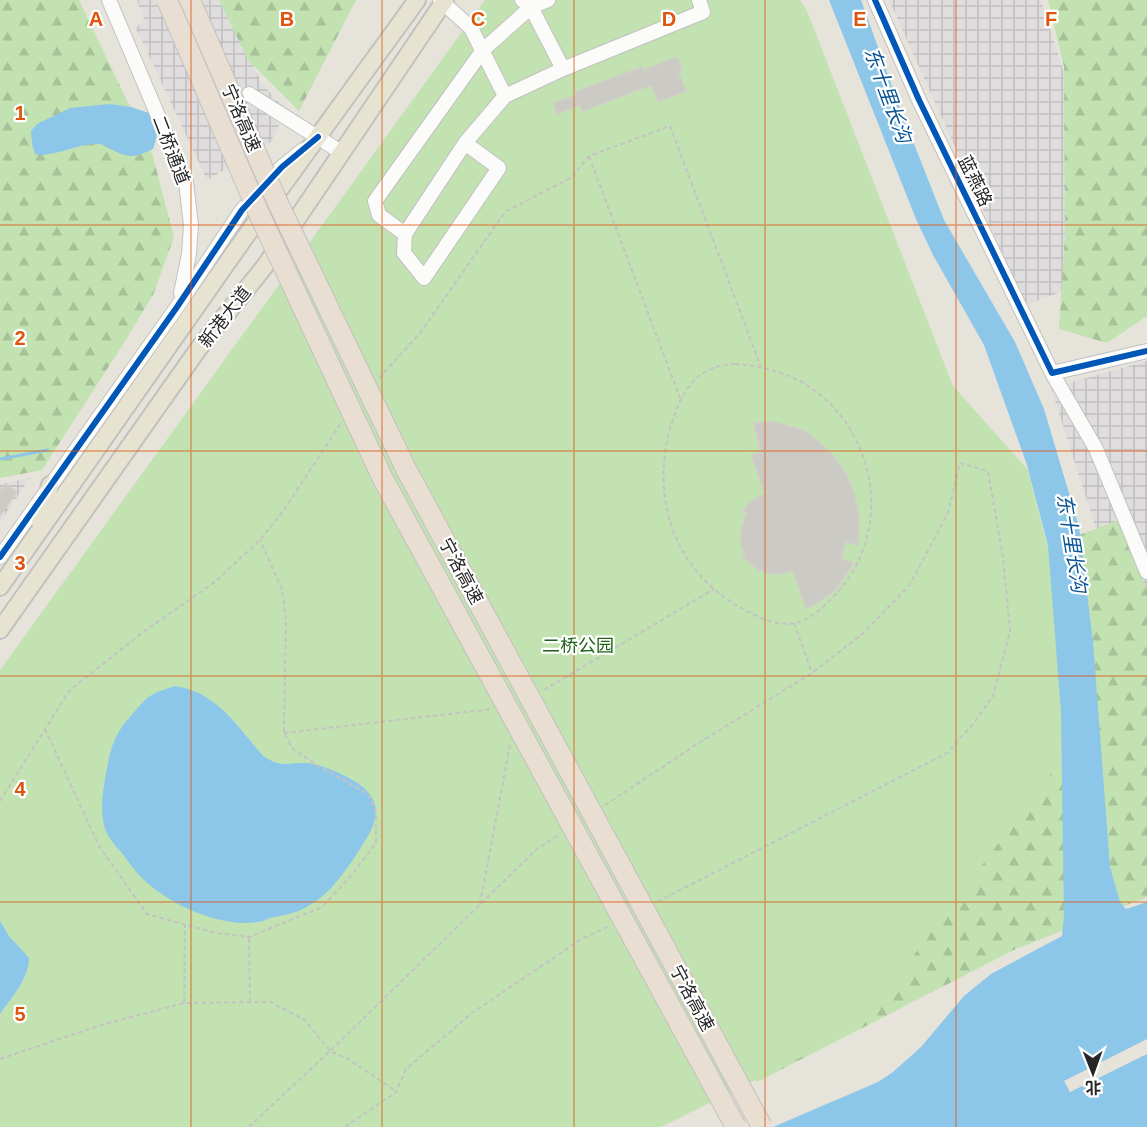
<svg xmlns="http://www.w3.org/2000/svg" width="1147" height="1127" font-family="Helvetica,'Noto Sans SC',sans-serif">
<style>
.industrial{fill:url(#industrial-grid)}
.forest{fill:url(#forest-firs)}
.park{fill:#c2e2b2}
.water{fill:#8cc7ea}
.pier{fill:#e6e3db}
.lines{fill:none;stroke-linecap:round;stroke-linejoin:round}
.stream{stroke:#8cc7ea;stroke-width:3}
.building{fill:#cccac5;stroke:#d1cec8;stroke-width:1.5}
.minor-casing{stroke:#c2c1c1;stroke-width:16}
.major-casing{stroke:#c3c1bf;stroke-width:20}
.path{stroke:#c4c3c2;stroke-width:2;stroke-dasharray:4.5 3;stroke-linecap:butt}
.minor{stroke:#fbfbfa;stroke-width:14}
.major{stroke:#e6e3d1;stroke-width:16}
.highway-bridge-casing{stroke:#c3c1bf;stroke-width:22;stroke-linecap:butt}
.highway-bridge{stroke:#e8ded1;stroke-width:20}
.cycleway-casing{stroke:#fff;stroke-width:10}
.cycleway{stroke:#0057b8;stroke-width:6}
.grid{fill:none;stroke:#de560d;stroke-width:1.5;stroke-opacity:0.55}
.labels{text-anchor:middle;stroke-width:4.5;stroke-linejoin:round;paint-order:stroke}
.street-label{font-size:18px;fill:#262626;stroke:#fff}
.park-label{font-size:18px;fill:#1e6217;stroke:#fff}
.water-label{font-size:20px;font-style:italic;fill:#0b5696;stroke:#fff}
.grid-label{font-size:20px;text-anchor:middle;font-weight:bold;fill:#de560d;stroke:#fff;stroke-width:4.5;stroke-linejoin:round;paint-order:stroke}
</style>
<defs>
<pattern id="industrial-grid" width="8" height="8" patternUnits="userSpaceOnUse" patternTransform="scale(1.5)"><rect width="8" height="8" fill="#e0dddf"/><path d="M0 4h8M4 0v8" fill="none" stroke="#c0bebf"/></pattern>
<pattern id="forest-firs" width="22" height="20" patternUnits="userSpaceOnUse" patternTransform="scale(1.5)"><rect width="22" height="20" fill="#c2e2b2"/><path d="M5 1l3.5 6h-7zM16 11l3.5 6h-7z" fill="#a7c299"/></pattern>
</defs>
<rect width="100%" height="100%" fill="#e6e3db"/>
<!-- industrial -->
<path class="industrial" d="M 137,0 L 218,0 L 220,5 L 226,3 L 261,82 L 276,100 L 287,109 L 270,143 L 207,180 L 136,28 L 144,19 Z
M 889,0 L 1041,0 L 1072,99 L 1077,286 L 1026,305 Z
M 1147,361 L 1147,667 L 1141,669 L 1051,388 Z
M 30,478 L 0,522 L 0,484 Z"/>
<!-- forest -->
<path class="forest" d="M 0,0 L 79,0 L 152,153 L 174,237 L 153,295 L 122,346 L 42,470 L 0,478 Z
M 219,0 L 356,0 L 299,111 L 248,60 Z
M 1048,0 L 1147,0 L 1147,316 L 1107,343 L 1059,329 L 1065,236 L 1064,67 Z
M 1119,520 L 1147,590 L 1147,897 L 1016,949 L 757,1082 L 664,914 L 1028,554 Z"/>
<!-- park -->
<path class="park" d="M 485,0 L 800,0 L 807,11 L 953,386 L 1028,470 L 1063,609 L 1066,754 L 858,1029 L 661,1127 L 0,1127 L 0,670 Z"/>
<!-- water -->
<path class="water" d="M 829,0 L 861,0 L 899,106 L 944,220 L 1015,342 L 1044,409 L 1079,527 L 1093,642 L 1110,867 L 1120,902 L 1126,909 L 1147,902 L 1147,1127 L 773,1127 L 878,1082 L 893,1072 L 921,1047 L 964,996 L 991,974 L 1062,936 L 1064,915 L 1061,712 L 1048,546 L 1027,465 L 984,345 L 933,255 L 916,219 Z
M 110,104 L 131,107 L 152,114 C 159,127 158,135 153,149 C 136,157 130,159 113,150 C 109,149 104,145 100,144 C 82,142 50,159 35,154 L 32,144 L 31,131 L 37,124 L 70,108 Z
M 175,686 C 218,693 236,725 263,756 C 284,769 285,762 306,763 C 323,764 356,779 367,791 C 382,806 375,826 365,841 C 350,865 331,895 305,908 C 294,914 282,915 270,918 C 266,919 262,922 258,922 C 220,928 168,904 142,878 C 136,872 130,864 125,857 C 119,849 109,840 106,831 C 99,815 103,790 106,773 C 111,748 114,734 131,716 C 148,696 149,694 175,686 Z
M 0,921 L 9,936 L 29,958 C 29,979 11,998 0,1014 Z"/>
<!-- pier -->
<path class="pier" d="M 1147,1039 L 1147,1054 L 1070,1092 L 1064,1081 Z"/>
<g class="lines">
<!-- stream -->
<path class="stream" d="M 0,459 L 48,450"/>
</g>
<!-- building -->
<path class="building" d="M 677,57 L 682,70 L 678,71 L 686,91 L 658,102 L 652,85 L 582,111 L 580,105 L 557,114 L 554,103 L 576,95 L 575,92 L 642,67 L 644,70 Z
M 775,422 L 804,431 L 813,437 L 832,454 L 847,475 L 855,496 L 859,517 L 858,545 L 846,542 L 841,559 L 853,563 L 849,571 L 833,592 L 816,604 L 806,608 L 793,571 L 781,574 L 767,573 L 757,569 L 742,556 L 745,555 L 741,544 L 741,530 L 747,513 L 743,510 L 752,501 L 765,493 L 751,455 L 761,453 L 754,423 Z
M 6,485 L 17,492 L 0,516 L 0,487 L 3,490 Z"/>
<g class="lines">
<defs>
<path id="minor" d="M 109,0 L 186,182 L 191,225 L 189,254 L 181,293
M 440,0 L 471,28 L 505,96
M 522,0 L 531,7 L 563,69
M 875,0 L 919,100 L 1052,373 L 1096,449 L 1147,572
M 249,94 L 341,152
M 465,143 L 499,168 L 424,278 L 404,253 L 405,234 L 379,215 L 375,201 L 483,50 L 531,7 L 548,0
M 405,234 L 465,143 L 505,96 L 563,69 L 703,12 L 699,0
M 1052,373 L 1147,351
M 0,557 L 177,307 L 242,210 L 282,167 L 303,150"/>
<path id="major" d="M 40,522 L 50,485
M 0,587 L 243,240 L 417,0
M 0,630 L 199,348 L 265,266 L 445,0"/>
</defs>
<!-- minor casing -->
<use href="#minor" class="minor-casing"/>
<!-- major casing -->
<use href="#major" class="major-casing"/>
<!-- path -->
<path class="path" d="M 589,156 L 680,398
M 735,364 C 761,366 786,372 808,386 C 875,429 893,526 841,588 C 829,602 813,619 795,623 C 778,627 758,617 743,609 C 667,568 646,483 678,406 C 689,380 706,365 735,364 Z
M 379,378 L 420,333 L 505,212 L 572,177 L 589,156 L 670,126 L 761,367
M 794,623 L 812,673
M 544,690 L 714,589
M 45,729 L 99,846 L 147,914 L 216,933 L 249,937 L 322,907 L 350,877 L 376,843 L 376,812 L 368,794 L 320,767 L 293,749 L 284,733 L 286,620 L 282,589 L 260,540
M 284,733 L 492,709
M 0,801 L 69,691 L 143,632 L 215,582 L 260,540 L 284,510 L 341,423
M 605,805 L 702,741 L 812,673 L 861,635 L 909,586 L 948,513 L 960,463 L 988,471 L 1003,557 L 1010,631 L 993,696 L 974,723 L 947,753 L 657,902
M 480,904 L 510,745
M 249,938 L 250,1001
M 184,1003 L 185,925
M 0,1059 L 101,1025 L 184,1003 L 270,1002 L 305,1020 L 330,1051 L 348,1059 L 396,1091
M 249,1127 L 330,1051 L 537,849 L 560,834
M 345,1127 L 396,1092 L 406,1069 L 472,1013 L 580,940 L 609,926"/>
<!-- minor -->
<use href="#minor" class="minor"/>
<!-- major -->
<use href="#major" class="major"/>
<defs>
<path id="highway-bridge" d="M 167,0 L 261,218 L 383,479 L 736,1127
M 190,0 L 277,201 L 406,469 L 762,1127"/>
</defs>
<!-- highway-bridge casing -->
<use href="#highway-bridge" class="highway-bridge-casing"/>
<!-- highway-bridge -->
<use href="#highway-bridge" class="highway-bridge"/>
<defs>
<path id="cycleway" d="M 875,0 L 919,100 L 1052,373 L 1147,351
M 0,557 L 177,307 L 242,210 L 282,167 L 318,137"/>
</defs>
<!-- cycleway casing -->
<use href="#cycleway" class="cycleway-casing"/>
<!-- cycleway -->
<use href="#cycleway" class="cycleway"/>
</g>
<!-- grid -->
<path class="grid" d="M 191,0 L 191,1127M 382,0 L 382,1127M 574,0 L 574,1127M 765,0 L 765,1127M 956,0 L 956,1127M 0,225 L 1147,225M 0,451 L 1147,451M 0,676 L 1147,676M 0,902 L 1147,902"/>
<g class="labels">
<!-- street labels -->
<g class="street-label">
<text transform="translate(241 118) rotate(67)" y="6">宁洛高速</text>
<text transform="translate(171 150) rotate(69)" y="6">二桥通道</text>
<text transform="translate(975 181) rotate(64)" y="6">蓝燕路</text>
<text transform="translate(225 317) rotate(-52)" y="6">新港大道</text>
<text transform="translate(461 571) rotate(62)" y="6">宁洛高速</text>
<text transform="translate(692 998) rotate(62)" y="6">宁洛高速</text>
</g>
<!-- park labels -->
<g class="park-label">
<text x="578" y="652">二桥公园</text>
</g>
<!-- water labels -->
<g class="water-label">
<text transform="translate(888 95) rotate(70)" y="7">东十里长沟</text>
<text transform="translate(1072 543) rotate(81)" y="7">东十里长沟</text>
</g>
</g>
<g class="grid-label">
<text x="96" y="26">A</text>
<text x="287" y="26">B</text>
<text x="478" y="26">C</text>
<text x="669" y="26">D</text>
<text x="860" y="26">E</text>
<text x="1051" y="26">F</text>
<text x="20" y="120">1</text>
<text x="20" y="345">2</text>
<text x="20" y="570">3</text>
<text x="20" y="796">4</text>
<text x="20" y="1021">5</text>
</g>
<!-- north arrow -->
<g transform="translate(1093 1073) rotate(179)" stroke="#ffffff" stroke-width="4.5" paint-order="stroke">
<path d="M0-4.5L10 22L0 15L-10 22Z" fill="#262626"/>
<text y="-9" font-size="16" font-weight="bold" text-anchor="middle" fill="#262626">北</text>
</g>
</svg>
